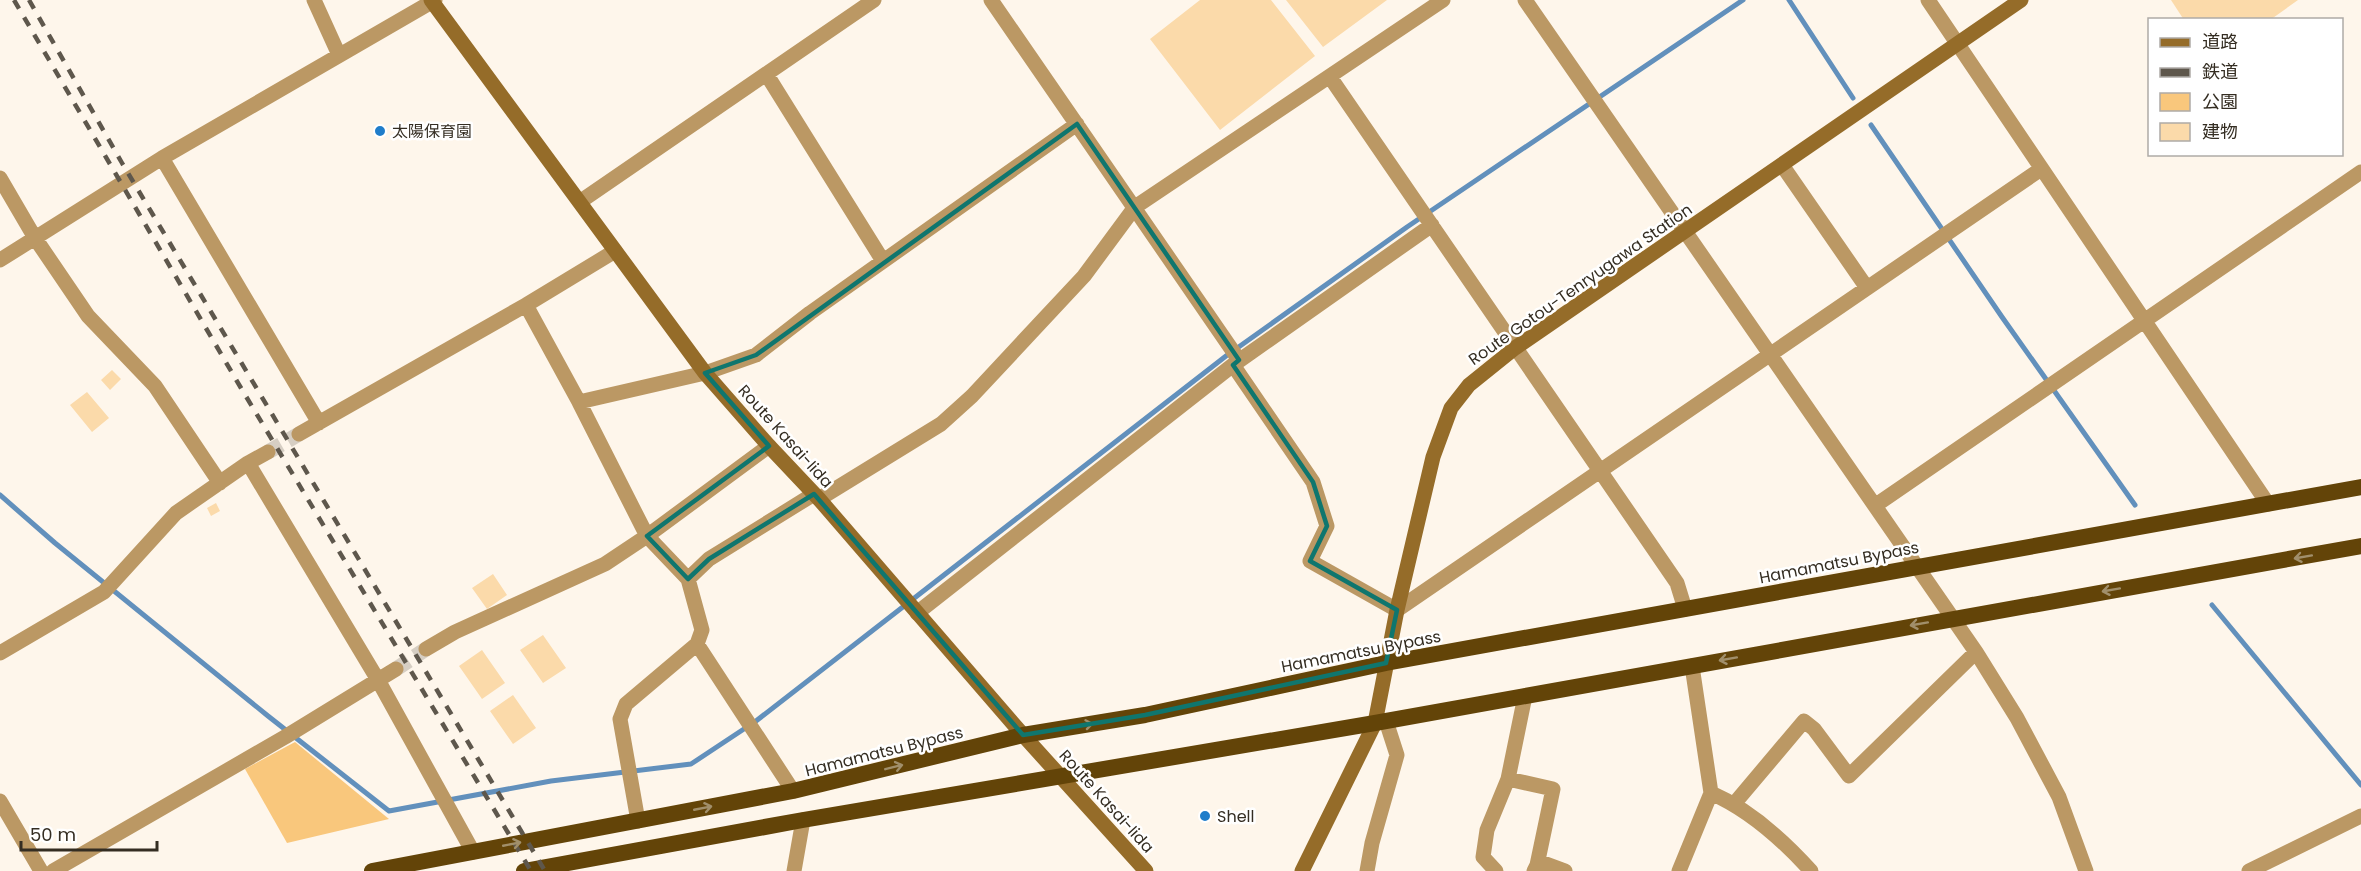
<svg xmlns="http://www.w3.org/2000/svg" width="2361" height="871" font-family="Poppins,'Noto Sans JP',sans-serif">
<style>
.green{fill:#f9c77c}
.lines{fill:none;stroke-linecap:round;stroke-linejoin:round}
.stream{stroke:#6290bc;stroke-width:5}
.building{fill:#fbdaaa}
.minor-tunnel{stroke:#d6cec3;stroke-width:15;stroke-dasharray:15 8;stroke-linecap:butt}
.minor{stroke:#bb9864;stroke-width:15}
.tertiary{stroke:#bb9864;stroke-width:15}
.secondary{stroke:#956c29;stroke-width:15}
.trunk{stroke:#634408;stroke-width:16}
.rail{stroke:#5e574c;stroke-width:4.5;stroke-dasharray:10 10;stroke-linecap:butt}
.oneway{stroke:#a18f6b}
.marked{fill:none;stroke:#0f766e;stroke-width:4.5;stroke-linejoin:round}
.poi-dot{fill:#1f7dca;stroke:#fff;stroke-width:2}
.labels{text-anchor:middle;stroke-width:5;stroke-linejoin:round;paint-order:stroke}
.poi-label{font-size:16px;fill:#342d22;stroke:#fff;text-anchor:start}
.street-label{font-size:16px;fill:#342d22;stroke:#fff}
</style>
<rect width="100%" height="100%" fill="#fef6eb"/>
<!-- green -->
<path class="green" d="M 295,742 L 389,819 L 287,843 L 245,769 Z"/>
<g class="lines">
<!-- stream -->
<path class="stream" d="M 1789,0 L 1853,98
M 1871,125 L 2002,317 L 2135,505
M 0,495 L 55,543 L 268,716 L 389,811 L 551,781 L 691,764 L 756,721 L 1226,356 L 1407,227 L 1743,0
M 2212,605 L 2361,785"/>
</g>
<!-- building -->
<path class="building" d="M 1200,0 L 1271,0 L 1315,56 L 1220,130 L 1150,39 Z
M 1286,0 L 1387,0 L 1323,47 Z
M 2171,0 L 2298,0 L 2270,20 L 2184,20 Z
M 112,370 L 121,379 L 110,390 L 101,380 Z
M 87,392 L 109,418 L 92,432 L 70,405 Z
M 216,503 L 220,511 L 211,516 L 207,508 Z
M 493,574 L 507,595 L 487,609 L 472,588 Z
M 543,635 L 566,668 L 543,683 L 520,650 Z
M 482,650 L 505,683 L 482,699 L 459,666 Z
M 513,695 L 536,728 L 513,744 L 490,711 Z"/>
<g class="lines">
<!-- minor-tunnel -->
<path class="minor-tunnel" d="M 268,452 L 299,434
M 396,669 L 426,649"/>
<!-- minor -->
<path class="minor" d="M 314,0 L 339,55
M 991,0 L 1239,360
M 1525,0 L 1976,652 L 2017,718 L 2059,797 L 2086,871
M 1928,0 L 2268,504
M 767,75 L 883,261
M 1330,77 L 1677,583 L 1685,609
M 162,158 L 319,423
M 1782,165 L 1867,288
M 0,178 L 35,238 L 88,316 L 155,386 L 220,483
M 581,201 L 874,0
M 0,260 L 162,158 L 435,0
M 526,305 L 579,402 L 647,536 L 688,579 L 702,630 L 697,644 L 793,791
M 1233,365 L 1313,482 L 1327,526 L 1310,561 L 1397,610 L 2041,169
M 579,402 L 705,373 L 756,355 L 810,313 L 1077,124
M 299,434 L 526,305 L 615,251
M 248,463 L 378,680 L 473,852
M 819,499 L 941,424 L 972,396 L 1084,276 L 1135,207 L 1443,0
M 1876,505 L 2361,172
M 688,579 L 709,559 L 814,494
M 917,613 L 1233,365 L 1432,225
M 426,649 L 455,632 L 605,564 L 647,536 L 769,446
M 0,653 L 104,592 L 176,513 L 248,463 L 268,452
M 1508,779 L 1553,789 L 1537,865 L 1534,871
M 1711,793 C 1750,810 1783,840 1811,871
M 0,801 L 41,871
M 1734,804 L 1804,721 L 1814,729 L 1849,776 L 1976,652
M 638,821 L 620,719 L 626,704 L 697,644
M 1538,861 L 1565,871
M 53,871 L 285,737 L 396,669
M 794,871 L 803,820
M 1367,871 L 1372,843 L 1397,755 L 1386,721
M 1496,871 L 1483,857 L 1487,830 L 1508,779 L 1525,696
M 1679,871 L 1711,793 L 1692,666"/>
<!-- tertiary -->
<path class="tertiary" d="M 2249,871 L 2361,816"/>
<!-- secondary -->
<path class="secondary" d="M 431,0 L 705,373 L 769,446 L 819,499 L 1023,735 L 1146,871
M 1302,871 L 1375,723 L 1397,610 L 1433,457 L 1451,408 L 1469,385 L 1515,348 L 2021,0"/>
<!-- trunk -->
<path class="trunk" d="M 372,871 L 793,791 L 1023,735 L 1145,715 L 1386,663 L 2361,487
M 524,871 L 803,820 L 1375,723 L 2361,546"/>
<!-- rail -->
<path class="rail" d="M 14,0 L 241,388 L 531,871
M 29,0 L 122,163 L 545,871"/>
</g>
<!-- one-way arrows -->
<defs><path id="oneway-shaft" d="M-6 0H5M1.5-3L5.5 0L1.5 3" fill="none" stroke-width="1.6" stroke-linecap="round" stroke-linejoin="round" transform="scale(1.5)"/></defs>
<g class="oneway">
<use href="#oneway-shaft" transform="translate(2303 557) rotate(170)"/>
<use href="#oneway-shaft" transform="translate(2111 590) rotate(170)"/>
<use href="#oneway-shaft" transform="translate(1919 624) rotate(170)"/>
<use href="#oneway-shaft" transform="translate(1728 659) rotate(170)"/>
<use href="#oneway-shaft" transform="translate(1084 725) rotate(-9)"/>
<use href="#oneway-shaft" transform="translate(894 767) rotate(-14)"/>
<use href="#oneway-shaft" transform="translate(703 808) rotate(-11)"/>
<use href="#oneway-shaft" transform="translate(512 844) rotate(-11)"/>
</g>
<!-- marked area -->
<path class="marked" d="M 1077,124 L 1239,360 L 1233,365 L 1313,482 L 1327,526 L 1310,561 L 1397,610 L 1386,663 L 1145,715 L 1023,735 L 814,494 L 709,559 L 688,579 L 647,536 L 769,446 L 705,373 L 756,355 Z"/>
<!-- markers -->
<g class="poi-dot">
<circle cx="380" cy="131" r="6"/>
<circle cx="1205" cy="816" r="6"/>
</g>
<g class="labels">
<!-- poi labels -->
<g class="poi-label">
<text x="392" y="137">太陽保育園</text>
<text x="1217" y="822">Shell</text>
</g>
<!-- street labels -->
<g class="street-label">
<text transform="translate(1580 284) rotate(-35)" y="6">Route Gotou-Tenryugawa Station</text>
<text transform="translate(786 436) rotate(48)" y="6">Route Kasai-Iida</text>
<text transform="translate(1839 562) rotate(-11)" y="6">Hamamatsu Bypass</text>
<text transform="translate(1361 651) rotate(-11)" y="6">Hamamatsu Bypass</text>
<text transform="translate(884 751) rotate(-14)" y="6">Hamamatsu Bypass</text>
<text transform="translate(1107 801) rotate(48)" y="6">Route Kasai-Iida</text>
</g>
</g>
<!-- legend -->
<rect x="2148" y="18" width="195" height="138" fill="#ffffff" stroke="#aeaba7" stroke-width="1.5"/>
<rect x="2160" y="38" width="30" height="9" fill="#956c29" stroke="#aeaba7" stroke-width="1.5"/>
<text x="2202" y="48" font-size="18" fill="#342d22">道路</text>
<rect x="2160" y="68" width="30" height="9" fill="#5e574c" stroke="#aeaba7" stroke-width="1.5"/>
<text x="2202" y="78" font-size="18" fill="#342d22">鉄道</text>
<rect x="2160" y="93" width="30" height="18" fill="#f9c77c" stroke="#aeaba7" stroke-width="1.5"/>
<text x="2202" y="108" font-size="18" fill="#342d22">公園</text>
<rect x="2160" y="123" width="30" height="18" fill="#fbdaaa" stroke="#aeaba7" stroke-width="1.5"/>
<text x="2202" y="138" font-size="18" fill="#342d22">建物</text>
<!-- scale -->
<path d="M21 841v9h136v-9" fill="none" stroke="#342d22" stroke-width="3"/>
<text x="30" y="841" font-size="18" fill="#342d22" stroke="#ffffff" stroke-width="4.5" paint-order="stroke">50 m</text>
</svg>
